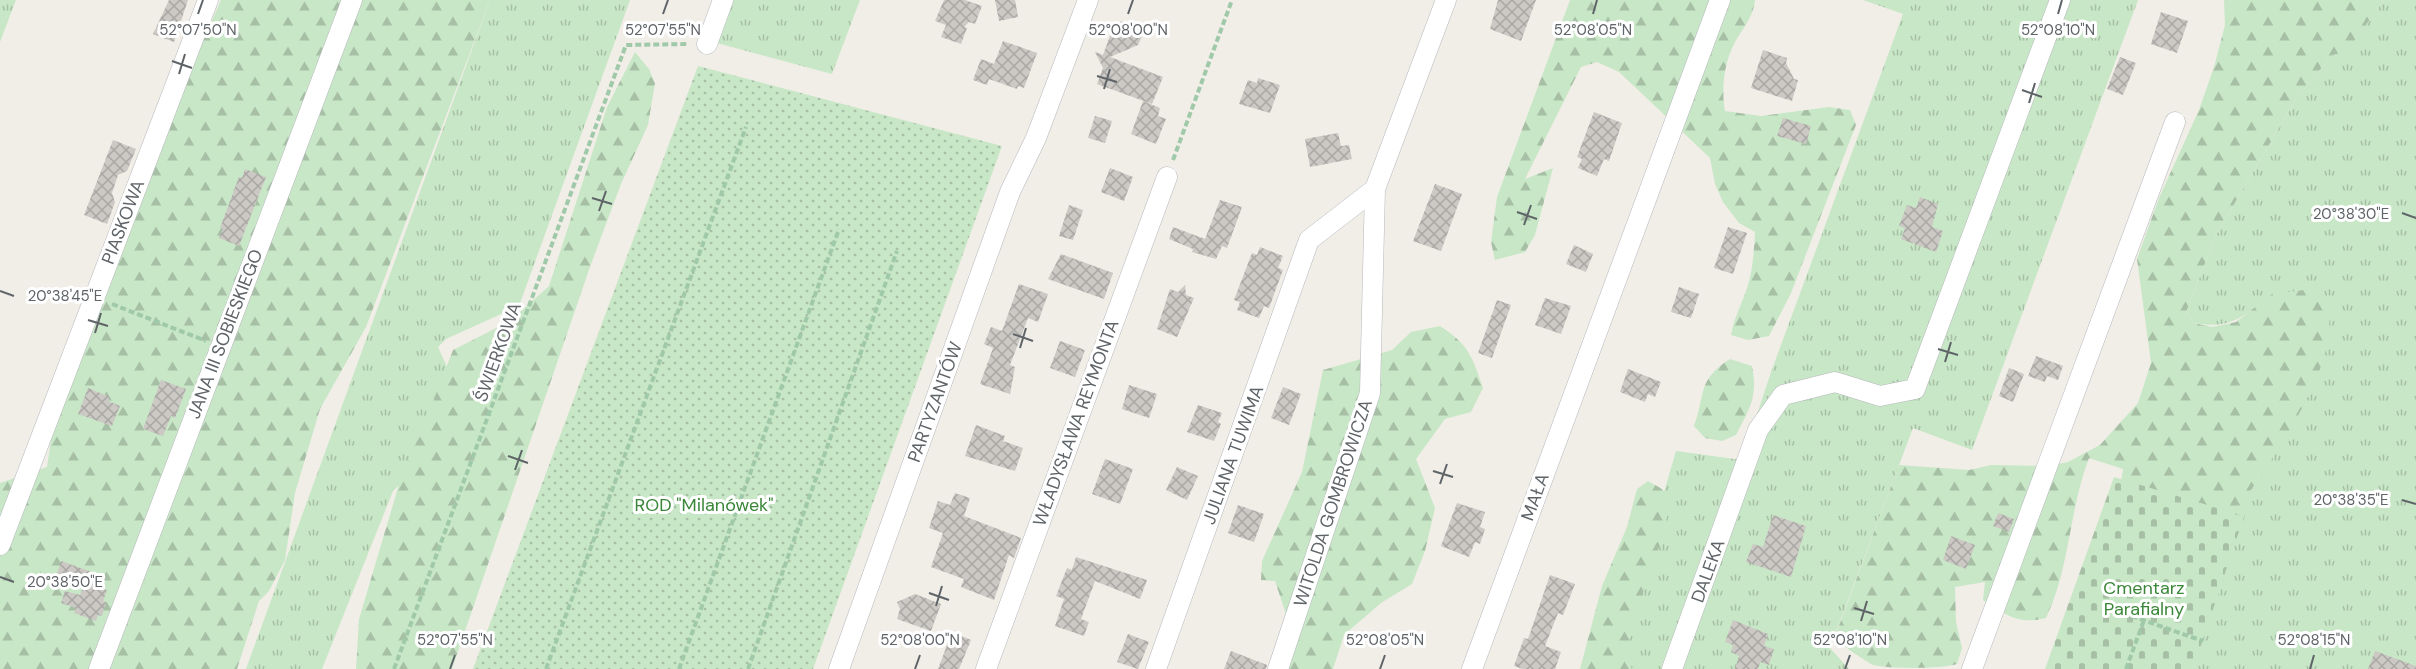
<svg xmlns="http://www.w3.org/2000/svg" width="2416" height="669" font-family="'DM Sans',sans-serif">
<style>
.grass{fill:url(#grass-tufts)}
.forest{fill:url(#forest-firs)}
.cemetery{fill:url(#cemetery-stones)}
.park{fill:url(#park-dots)}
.building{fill:url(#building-cross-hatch)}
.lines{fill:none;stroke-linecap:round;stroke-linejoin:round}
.street-casing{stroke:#b5b8bc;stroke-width:21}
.path{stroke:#9fc9a8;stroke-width:4;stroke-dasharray:6 3;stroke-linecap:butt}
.street{stroke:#fff;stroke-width:20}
.ticks{fill:none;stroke:#5f6468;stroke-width:2}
.labels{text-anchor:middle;stroke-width:6;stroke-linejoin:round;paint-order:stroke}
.street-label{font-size:18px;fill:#5f6468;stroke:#fff}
.park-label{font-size:18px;fill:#3a8638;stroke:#fff}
.ticks-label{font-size:15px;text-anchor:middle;fill:#5f6468;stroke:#fff;stroke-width:6;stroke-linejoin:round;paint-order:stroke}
</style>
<defs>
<pattern id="grass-tufts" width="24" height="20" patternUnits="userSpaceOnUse" patternTransform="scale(1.5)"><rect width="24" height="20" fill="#c8e7c6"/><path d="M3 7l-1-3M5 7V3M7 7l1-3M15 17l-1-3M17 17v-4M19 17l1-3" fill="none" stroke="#a6bfa5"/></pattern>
<pattern id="forest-firs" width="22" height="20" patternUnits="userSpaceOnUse" patternTransform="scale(1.5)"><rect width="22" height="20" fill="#c8e7c6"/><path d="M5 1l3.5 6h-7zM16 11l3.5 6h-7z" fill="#a6bfa5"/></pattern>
<pattern id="cemetery-stones" width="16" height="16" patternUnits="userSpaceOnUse" patternTransform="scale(1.5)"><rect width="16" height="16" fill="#c8e7c6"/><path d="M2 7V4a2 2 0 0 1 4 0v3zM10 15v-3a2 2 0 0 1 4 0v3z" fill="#a6bfa5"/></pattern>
<pattern id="park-dots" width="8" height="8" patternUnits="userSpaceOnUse" patternTransform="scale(1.5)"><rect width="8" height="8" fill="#c8e7c6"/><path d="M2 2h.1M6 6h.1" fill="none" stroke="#a6bfa5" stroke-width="1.8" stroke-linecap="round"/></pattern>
<pattern id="building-cross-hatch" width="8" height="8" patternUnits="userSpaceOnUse" patternTransform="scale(1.5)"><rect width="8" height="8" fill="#ccc9c5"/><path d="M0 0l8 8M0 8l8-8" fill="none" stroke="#a9a7a4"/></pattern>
</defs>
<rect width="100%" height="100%" fill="#f1eee8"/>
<!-- grass -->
<path class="grass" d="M 0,0 L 16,0 L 0,42 Z
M 490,0 L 630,0 L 519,306 L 446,339 L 438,347 L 453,380 L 425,461 L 393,491 L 322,669 L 246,669 Z
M 734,0 L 860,0 L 832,74 L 717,43 Z
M 1863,0 L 2138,0 L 1972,450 L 1913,428 L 1830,648 L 1849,669 L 1612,669 L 1676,451 L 1742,460 L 1771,372 L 1903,14 Z
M 2384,0 L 2416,0 L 2416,669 L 2191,669 L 2240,504 L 2287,431 L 2272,294 C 2244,316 2231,330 2194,323 L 2186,312 L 2216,235 L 2296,99 L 2332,55 L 2346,51 Z"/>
<!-- forest -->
<path class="forest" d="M 221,0 L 490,0 L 366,327 L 320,409 L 295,493 L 285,560 L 269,591 L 259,601 L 237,669 L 0,669 L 0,483 L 47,467 L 52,432 L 177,100 Z
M 1570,0 L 1755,0 C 1754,16 1742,29 1735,42 C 1724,63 1721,88 1725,111 L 1761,116 L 1829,107 L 1850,110 L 1856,125 L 1791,293 L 1769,336 L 1748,340 L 1731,335 C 1734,317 1743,302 1748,285 C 1753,268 1754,250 1755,232 L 1739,223 L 1723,202 L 1715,184 L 1710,158 L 1619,72 L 1597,62 L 1581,67 L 1525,179 L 1553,168 L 1535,235 L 1525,252 L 1495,260 L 1491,242 L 1497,197 Z
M 2224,0 L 2384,0 L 2346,52 L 2332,55 L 2296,99 L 2216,235 L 2186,312 L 2194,323 L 2212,327 L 2236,322 L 2272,294 L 2304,290 L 2331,307 C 2329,321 2329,335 2326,349 C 2317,393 2268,467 2241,504 L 2244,516 L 2207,630 L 2118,501 L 2123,469 L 2089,458 C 2069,510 2070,568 2046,618 C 2017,625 2007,615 1983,600 L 1985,582 L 1955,587 L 1956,622 L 1962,648 L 1957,664 C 1940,669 1891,669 1873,665 C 1860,658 1846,647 1834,639 L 1899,465 L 1969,470 L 1991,465 L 2048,466 L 2068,462 L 2100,445 L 2138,403 L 2151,363 L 2137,259 L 2159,198 L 2199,110 L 2214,67 L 2225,25 Z
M 635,52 L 649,69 L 655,83 L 648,125 L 621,184 L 591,264 L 452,669 L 356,669 L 359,619 L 403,471 L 422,430 L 453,350 L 510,321 L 549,286 L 607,107 Z
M 1440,326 C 1469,345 1472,356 1483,388 L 1471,412 L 1445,419 L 1416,459 L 1435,508 L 1425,551 L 1412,584 L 1381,603 L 1344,635 L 1333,669 L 1288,669 L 1291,629 L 1275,581 L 1261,580 L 1262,561 L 1302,472 L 1323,370 L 1392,350 L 1411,332 Z
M 1730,359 L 1752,366 C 1758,397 1750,408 1736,435 L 1722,441 L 1705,438 L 1694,426 C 1706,393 1697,380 1730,359 Z
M 1648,481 C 1653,484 1660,487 1664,491 C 1686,515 1613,633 1632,669 L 1580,669 L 1602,586 L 1627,527 L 1637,489 Z"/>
<!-- cemetery -->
<path class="cemetery" d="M 2114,477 L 2244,516 L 2193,669 L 2045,669 Z"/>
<!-- park -->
<path class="park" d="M 698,66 L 1002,146 L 813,669 L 473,669 Z"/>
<!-- building -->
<path class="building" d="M 169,0 L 188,0 L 174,42 L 153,34 Z
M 944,0 L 965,0 L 982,6 L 975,24 L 969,22 L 964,27 L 967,28 L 961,44 L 941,37 L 946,25 L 935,21 Z
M 995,0 L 1015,0 L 1018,17 L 999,21 Z
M 1498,0 L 1536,0 L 1521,41 L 1490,29 Z
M 2161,12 L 2188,21 L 2177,53 L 2151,44 Z
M 1122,21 L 1138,28 L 1142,36 L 1138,45 L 1110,57 L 1163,77 L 1152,104 L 1097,84 L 1103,68 L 1095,52 L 1103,55 L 1114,25 Z
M 1003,41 L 1037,53 L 1024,88 L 1018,86 L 1017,89 L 989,79 L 987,85 L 973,80 L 981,59 L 994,64 Z
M 1763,50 L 1787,58 L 1786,63 L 1794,79 L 1798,80 L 1792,101 L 1751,88 Z
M 2120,57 L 2136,63 L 2123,95 L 2107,89 Z
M 1258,78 L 1280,85 L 1270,113 L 1239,104 L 1248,80 L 1257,83 Z
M 1143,101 L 1160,108 L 1158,116 L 1166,119 L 1156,144 L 1131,134 Z
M 1594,112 L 1622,123 L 1609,161 L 1604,159 L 1597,176 L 1578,168 L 1582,159 L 1577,157 Z
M 1095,116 L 1112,121 L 1105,143 L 1088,138 Z
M 1783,118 L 1811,126 L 1806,144 L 1777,136 Z
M 1338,133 L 1341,146 L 1349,145 L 1352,159 L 1310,167 L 1305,139 Z
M 113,140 L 136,149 L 127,171 L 118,175 L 112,193 L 115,202 L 107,224 L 84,215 Z
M 1110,168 L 1133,177 L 1124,201 L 1101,192 Z
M 245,169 L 266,177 L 239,246 L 219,238 L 223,229 L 220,228 L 239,177 L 242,178 Z
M 1435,184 L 1462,194 L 1441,251 L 1413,241 Z
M 1920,197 L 1938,204 L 1932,227 L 1943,231 L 1936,252 L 1901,239 L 1905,228 L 1899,226 L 1907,205 L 1916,208 Z
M 1220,200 L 1242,207 L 1227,248 L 1222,246 L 1216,259 L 1192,252 L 1193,249 L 1169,239 L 1173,227 L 1205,239 Z
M 1069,205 L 1083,210 L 1073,240 L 1059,236 Z
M 1728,227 L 1747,233 L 1733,274 L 1714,268 Z
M 1574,245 L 1593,254 L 1586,272 L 1566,264 Z
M 1260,247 L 1283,256 L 1278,268 L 1283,270 L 1269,308 L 1264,306 L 1259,318 L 1237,310 L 1240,302 L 1234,300 L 1252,253 L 1257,255 Z
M 1061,254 L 1113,273 L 1104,299 L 1048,279 Z
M 1019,284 L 1048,294 L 1038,322 L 1028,318 L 1010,365 L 1015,367 L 1010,394 L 980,384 L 993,348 L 984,344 L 991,327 L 1002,331 Z
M 1185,285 L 1186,295 L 1194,298 L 1177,337 L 1157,329 L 1170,289 L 1178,292 Z
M 1679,287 L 1699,294 L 1691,318 L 1671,312 Z
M 1545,298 L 1571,306 L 1561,334 L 1535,325 Z
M 1497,300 L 1511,305 L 1492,358 L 1478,353 Z
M 1060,341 L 1085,350 L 1075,377 L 1050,368 Z
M 2036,356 L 2063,366 L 2058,380 L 2047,376 L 2045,382 L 2028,376 Z
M 2009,368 L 2024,374 L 2013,402 L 1999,396 Z
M 1628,369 L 1661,382 L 1655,397 L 1648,394 L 1645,402 L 1620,392 Z
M 161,380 L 186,389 L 175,418 L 171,416 L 163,436 L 143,429 Z
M 1129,385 L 1157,394 L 1149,418 L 1122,409 Z
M 1283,387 L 1301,394 L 1289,425 L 1271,418 Z
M 88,388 L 110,397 L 108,401 L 120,406 L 112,426 L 78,414 Z
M 1198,405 L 1222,413 L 1218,422 L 1221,424 L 1214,441 L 1187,432 Z
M 976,425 L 1005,436 L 1003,441 L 1023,448 L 1015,471 L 965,456 Z
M 1105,459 L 1133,469 L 1120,504 L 1092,494 Z
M 1177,467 L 1198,476 L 1187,500 L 1166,490 Z
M 955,493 L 970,498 L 964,516 L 1021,538 L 1014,558 L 1009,555 L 994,600 L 961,587 L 964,579 L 931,567 L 943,533 L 929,528 L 938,501 L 950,505 Z
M 1457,503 L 1485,512 L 1480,527 L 1485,529 L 1480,544 L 1475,542 L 1469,557 L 1441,546 Z
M 1238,505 L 1264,514 L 1254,542 L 1228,533 Z
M 1998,513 L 2014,519 L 2009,532 L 1993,526 Z
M 1773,515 L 1806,526 L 1791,577 L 1746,562 L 1753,544 L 1763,547 Z
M 1951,536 L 1975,545 L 1966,569 L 1943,560 Z
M 1076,557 L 1147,580 L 1140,599 L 1095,581 L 1081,619 L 1089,622 L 1084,636 L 1055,626 L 1064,599 L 1056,596 L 1067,568 L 1072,570 Z
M 61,561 L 103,576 L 98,588 L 107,590 L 103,601 L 106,602 L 102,616 L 98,615 L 96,621 L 74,613 L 76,608 L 61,603 L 65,591 L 80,595 L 84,584 L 57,574 Z
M 1550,575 L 1575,584 L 1563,615 L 1558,613 L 1545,646 L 1561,652 L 1555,669 L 1523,669 L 1514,666 L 1524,638 L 1528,639 Z
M 915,594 L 941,604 L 931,631 L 897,619 L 900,609 L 897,602 Z
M 1733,620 L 1768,634 L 1764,646 L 1774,649 L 1769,665 L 1760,662 L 1758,669 L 1735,669 L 1739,656 L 1731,652 L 1733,645 L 1725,642 Z
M 952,632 L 971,640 L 959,669 L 938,669 Z
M 1128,634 L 1149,642 L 1138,669 L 1117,662 Z
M 1231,651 L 1267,665 L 1266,669 L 1224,669 Z
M 2375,651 L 2416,666 L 2416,669 L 2368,669 Z"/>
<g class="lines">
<defs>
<path id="street" d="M 707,44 L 723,0
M 0,545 L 208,0
M 99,669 L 352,0
M 839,669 L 1010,192 L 1036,138 L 1088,0
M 986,669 L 1167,177
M 1156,669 L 1309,240 L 1375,189 L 1446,0
M 1278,669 L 1370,393 L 1375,189
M 1472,669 L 1720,0
M 1672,669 L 1758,430 L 1783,395 L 1835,382 L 1880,396 L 1915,389 L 2060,0
M 1972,669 L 2175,122"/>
</defs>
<!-- street casing -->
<use href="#street" class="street-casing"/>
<!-- path -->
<path class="path" d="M 1173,160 L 1232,0
M 112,304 L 206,341
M 2106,607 L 2203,641
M 394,669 L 626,45 L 688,44
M 546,669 L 746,127
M 679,669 L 839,229
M 748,669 L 897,251
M 2126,669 L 2144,620"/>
<!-- street -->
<use href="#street" class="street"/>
</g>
<!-- ticks -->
<path class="ticks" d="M 198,14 L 203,0M 663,14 L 668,0M 1128,14 L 1133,0M 1593,14 L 1597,0M 2058,14 L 2062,0M 172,61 L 192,68M 179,74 L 185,54M 1097,76 L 1117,82M 1104,89 L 1110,69M 2022,90 L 2042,97M 2029,103 L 2035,83M 592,198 L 612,204M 599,211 L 606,191M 1517,212 L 1537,219M 2402,213 L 2416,218M 1524,225 L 1531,205M 0,291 L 14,296M 88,320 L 108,326M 95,333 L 101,313M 1013,334 L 1033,341M 1020,348 L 1026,328M 1938,349 L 1958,355M 1945,362 L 1951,342M 508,456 L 528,463M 515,470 L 522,450M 1433,471 L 1453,477M 1440,484 L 1447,464M 2402,500 L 2416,504M 0,577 L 14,582M 929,593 L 949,600M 936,606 L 942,586M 1854,608 L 1874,614M 1861,621 L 1867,601M 450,669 L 455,655M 915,669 L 920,655M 1380,669 L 1385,655M 1845,669 L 1850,655M 2310,669 L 2314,655"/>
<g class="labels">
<!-- street labels -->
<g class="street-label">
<text transform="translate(123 222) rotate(-69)" y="6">PIASKOWA</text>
<text transform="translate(225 334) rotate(-69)" y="6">JANA III SOBIESKIEGO</text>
<text transform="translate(498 352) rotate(-70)" y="6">ŚWIERKOWA</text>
<text transform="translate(935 402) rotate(-70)" y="6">PARTYZANTÓW</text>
<text transform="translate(1076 423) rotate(-70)" y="6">WŁADYSŁAWA REYMONTA</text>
<text transform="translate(1233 455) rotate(-70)" y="6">JULIANA TUWIMA</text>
<text transform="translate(1535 497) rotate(-70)" y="6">MAŁA</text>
<text transform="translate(1333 503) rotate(-72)" y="6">WITOLDA GOMBROWICZA</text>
<text transform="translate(1708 571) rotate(-70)" y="6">DALEKA</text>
</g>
<!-- park labels -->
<g class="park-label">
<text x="704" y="511">ROD "Milanówek"</text>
<text x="2144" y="594">Cmentarz<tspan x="2144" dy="21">Parafialny</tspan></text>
</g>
</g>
<g class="ticks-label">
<text x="198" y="35">52°07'50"N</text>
<text x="663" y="35">52°07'55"N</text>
<text x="1128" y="35">52°08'00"N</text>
<text x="1593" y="35">52°08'05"N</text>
<text x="2058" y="35">52°08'10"N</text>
<text x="2351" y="219">20°38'30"E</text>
<text x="65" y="301">20°38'45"E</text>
<text x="2351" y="505">20°38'35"E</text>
<text x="65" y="587">20°38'50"E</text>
<text x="455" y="645">52°07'55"N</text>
<text x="920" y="645">52°08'00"N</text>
<text x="1385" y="645">52°08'05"N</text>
<text x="1850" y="645">52°08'10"N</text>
<text x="2314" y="645">52°08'15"N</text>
</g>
</svg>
